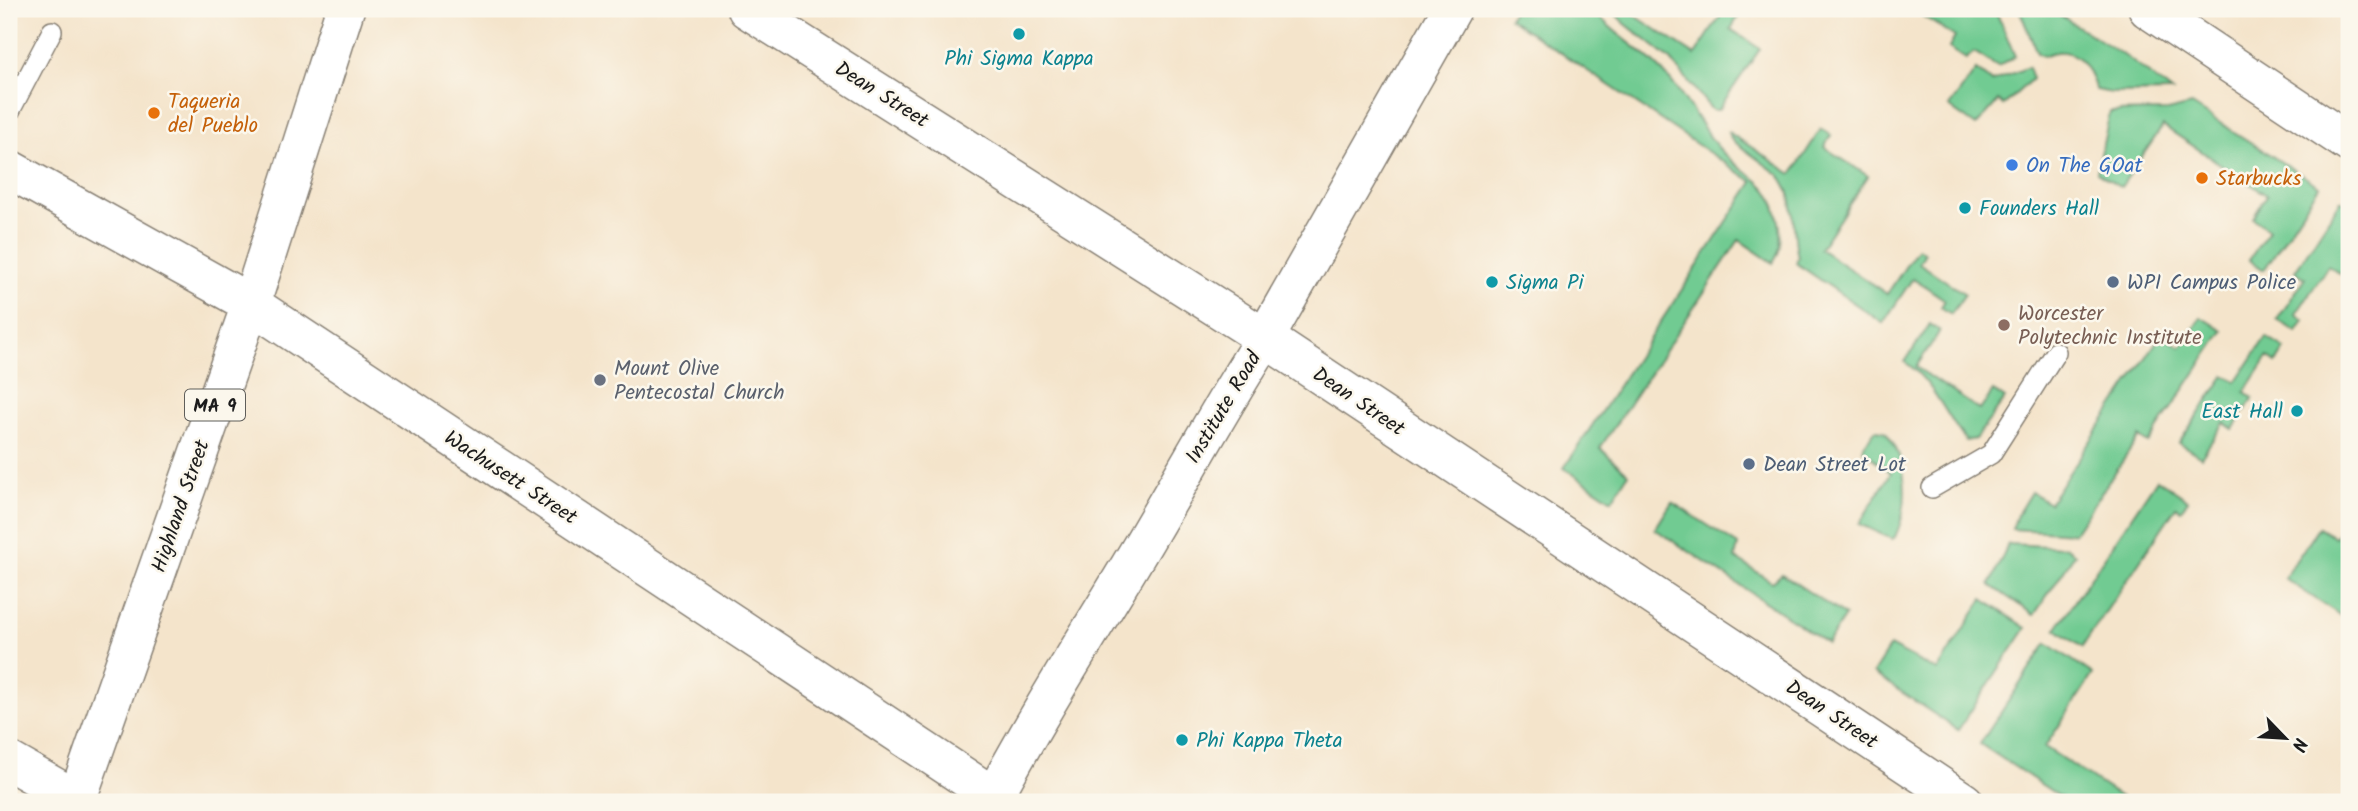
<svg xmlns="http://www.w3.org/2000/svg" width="2358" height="811" font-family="Kalam,sans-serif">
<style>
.green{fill:#71cb92;stroke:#467457;stroke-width:2}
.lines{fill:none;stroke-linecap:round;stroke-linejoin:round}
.service-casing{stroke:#888074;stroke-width:22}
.minor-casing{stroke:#888074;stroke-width:41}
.tertiary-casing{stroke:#888074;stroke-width:41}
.secondary-casing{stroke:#888074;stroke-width:41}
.trunk-casing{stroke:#888074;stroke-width:41}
.service{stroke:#fff;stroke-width:19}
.minor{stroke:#fff;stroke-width:38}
.tertiary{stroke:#fff;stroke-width:38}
.secondary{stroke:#fff;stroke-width:38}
.trunk{stroke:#fff;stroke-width:38}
.culture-dot{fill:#0f9aa8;stroke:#fbf7ec;stroke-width:2.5}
.food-dot{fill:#e8710a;stroke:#fbf7ec;stroke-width:2.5}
.shop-dot{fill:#3f7fe0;stroke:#fbf7ec;stroke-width:2.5}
.service-dot{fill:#5c6f8a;stroke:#fbf7ec;stroke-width:2.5}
.education-dot{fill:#8d6e63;stroke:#fbf7ec;stroke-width:2.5}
.worship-dot{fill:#6b7280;stroke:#fbf7ec;stroke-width:2.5}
.labels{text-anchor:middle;stroke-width:5;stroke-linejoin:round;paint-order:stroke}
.shield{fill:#fbf7ec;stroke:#5f5e5a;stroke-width:2}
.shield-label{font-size:19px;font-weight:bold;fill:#1c1c1c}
.culture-label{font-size:21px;fill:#0d838f;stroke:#fbf7ec;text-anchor:start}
.street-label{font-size:21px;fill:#1c1c1c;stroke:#fbf7ec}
.food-label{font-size:21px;fill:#c56008;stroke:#fbf7ec;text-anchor:start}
.shop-label{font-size:21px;fill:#366cbe;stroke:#fbf7ec;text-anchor:start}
.service-label{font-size:21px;fill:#4e5e75;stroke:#fbf7ec;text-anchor:start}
.education-label{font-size:21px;fill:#785e54;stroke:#fbf7ec;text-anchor:start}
.worship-label{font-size:21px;fill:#5b616d;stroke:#fbf7ec;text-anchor:start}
</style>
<rect width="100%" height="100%" fill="#fbf7ec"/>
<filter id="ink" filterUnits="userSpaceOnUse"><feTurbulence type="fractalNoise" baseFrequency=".0143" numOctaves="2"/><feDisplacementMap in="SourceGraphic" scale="14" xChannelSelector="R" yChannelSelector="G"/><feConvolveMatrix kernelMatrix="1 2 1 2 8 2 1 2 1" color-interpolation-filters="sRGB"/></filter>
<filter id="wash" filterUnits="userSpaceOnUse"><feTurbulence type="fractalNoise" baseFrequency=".00686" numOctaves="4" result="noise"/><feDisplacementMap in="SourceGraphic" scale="28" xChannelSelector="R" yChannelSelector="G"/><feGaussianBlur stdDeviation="1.57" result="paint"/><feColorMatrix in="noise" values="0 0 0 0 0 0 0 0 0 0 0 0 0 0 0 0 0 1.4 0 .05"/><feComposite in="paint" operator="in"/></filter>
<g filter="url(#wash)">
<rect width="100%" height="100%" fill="#f4e4cb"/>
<!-- green -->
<path class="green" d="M 1514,9 L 1592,9 C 1613,34 1642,49 1664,73 C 1685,95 1698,123 1717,146 C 1745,181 1773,173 1780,228 C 1781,242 1781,251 1773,263 L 1739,240 L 1600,448 L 1628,474 L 1612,500 L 1564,468 L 1753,182 L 1509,18 Z
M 1611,9 L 1637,9 L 1634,15 L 1695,55 L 1725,9 L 1738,17 L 1731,29 L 1760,49 L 1718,110 L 1712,110 L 1671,60 L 1623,22 Z
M 1912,9 L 1995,9 L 2015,56 L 1998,67 L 1974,52 L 1966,59 L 1949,48 L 1955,37 Z
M 2019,9 L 2050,9 L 2128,58 L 2172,92 L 2111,93 L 2096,90 C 2087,64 2074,42 2043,56 L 2037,53 Z
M 2028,67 L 2032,79 L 2003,106 L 1998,101 L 1976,126 L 1949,107 L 1976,70 L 1992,82 Z
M 2192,105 L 2319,186 L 2264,270 L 2249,260 L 2269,230 L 2253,218 L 2267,195 L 2163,126 L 2121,187 L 2097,172 L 2110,112 L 2167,111 Z
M 1821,129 L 1831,135 L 1824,147 L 1868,176 L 1820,249 L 1887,294 L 1918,248 L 1925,253 L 1919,263 L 1965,294 L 1951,314 L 1941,307 L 1945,300 L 1913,278 L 1883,323 L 1796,263 L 1798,257 C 1791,229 1798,198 1779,175 L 1732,140 L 1727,131 L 1792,174 Z
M 2341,200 L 2349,205 L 2349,279 L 2328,266 L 2296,314 L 2304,320 L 2297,332 L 2277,320 L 2305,278 L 2295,271 Z
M 2201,317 L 2223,331 L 2148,443 L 2139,437 L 2074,533 L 2012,529 L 2017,515 L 2031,492 L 2049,503 L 2161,335 L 2181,347 Z
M 1930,324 L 1940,331 L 1916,367 L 1980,410 L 1993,391 L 2005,399 L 1975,439 L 1966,441 C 1945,414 1933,382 1905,362 Z
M 2266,337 L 2285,349 L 2276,363 L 2268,357 L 2245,392 L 2253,398 L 2233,429 L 2224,423 L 2201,457 L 2179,443 L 2225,375 L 2236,382 Z
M 1875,430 L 1884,431 C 1909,458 1910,506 1895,537 L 1892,539 L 1859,524 L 1891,473 L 1863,450 L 1864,445 Z
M 2157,479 L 2188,500 L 2181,510 L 2176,507 L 2082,647 L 2056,629 Z
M 1672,502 L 1738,545 L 1735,558 L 1772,582 L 1782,574 L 1845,616 L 1827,643 L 1655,529 Z
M 2349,516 L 2349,621 L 2284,578 L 2319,527 L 2335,538 Z
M 2008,544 L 2065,547 L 2075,554 L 2034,615 L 1990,585 Z
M 1983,599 L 2026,628 L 1958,730 L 1873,673 L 1890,646 L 1937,671 Z
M 2047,643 L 2093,674 L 2045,747 L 2128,802 L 2068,802 L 1980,744 Z"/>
</g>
<g filter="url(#ink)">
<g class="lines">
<defs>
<path id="service" d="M 9,113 L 52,31
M 1932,488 L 1991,454 L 2056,352"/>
<path id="minor" d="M 747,9 L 1265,338 L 1964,802
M 2148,9 L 2349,143
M 9,169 L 251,304 L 1002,802"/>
<path id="tertiary" d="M 991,802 C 1036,717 1088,636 1137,554 C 1180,482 1220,408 1265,338 L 1452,9"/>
<path id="secondary" d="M 9,761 L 81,802"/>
<path id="trunk" d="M 76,802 L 251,304 L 345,9"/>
</defs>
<!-- service casing -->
<use href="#service" class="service-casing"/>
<!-- minor casing -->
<use href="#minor" class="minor-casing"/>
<!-- tertiary casing -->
<use href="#tertiary" class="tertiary-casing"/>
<!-- secondary casing -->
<use href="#secondary" class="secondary-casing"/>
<!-- trunk casing -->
<use href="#trunk" class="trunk-casing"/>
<!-- service -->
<use href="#service" class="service"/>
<!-- minor -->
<use href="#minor" class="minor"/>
<!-- tertiary -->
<use href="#tertiary" class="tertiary"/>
<!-- secondary -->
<use href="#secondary" class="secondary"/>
<!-- trunk -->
<use href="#trunk" class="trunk"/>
</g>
</g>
<!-- markers -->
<g class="culture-dot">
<circle cx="1019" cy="34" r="7"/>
<circle cx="1965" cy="208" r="7"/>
<circle cx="1492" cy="282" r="7"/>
<circle cx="2297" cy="411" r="7"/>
<circle cx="1182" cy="740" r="7"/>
</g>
<g class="food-dot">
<circle cx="154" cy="113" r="7"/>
<circle cx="2202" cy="178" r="7"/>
</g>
<circle class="shop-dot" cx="2012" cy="165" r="7"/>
<g class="service-dot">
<circle cx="2113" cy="282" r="7"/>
<circle cx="1749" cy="464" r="7"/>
</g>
<circle class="education-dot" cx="2004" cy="325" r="7"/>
<circle class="worship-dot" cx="600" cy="380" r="7"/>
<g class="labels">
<!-- shield labels -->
<rect class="shield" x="185" y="389.5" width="60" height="31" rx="5"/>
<g class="shield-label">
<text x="215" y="412">MA 9</text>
</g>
<!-- culture labels -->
<g class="culture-label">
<text x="1019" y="65" text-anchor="middle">Phi Sigma Kappa</text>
<text x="1979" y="215">Founders Hall</text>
<text x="1506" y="289">Sigma Pi</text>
<text x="2283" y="418" text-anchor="end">East Hall</text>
<text x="1196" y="747">Phi Kappa Theta</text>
</g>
<!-- street labels -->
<g class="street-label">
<text transform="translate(882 94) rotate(32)" y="7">Dean Street</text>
<text transform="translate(1359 401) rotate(34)" y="7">Dean Street</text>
<text transform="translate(1223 407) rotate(-59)" y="7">Institute Road</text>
<text transform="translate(511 477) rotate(33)" y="7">Wachusett Street</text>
<text transform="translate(180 506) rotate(-71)" y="7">Highland Street</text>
<text transform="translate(1832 714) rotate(34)" y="7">Dean Street</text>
</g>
<!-- food labels -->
<g class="food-label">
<text x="168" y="108">Taqueria<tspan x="168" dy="24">del Pueblo</tspan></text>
<text x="2216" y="185">Starbucks</text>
</g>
<!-- shop labels -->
<g class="shop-label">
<text x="2026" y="172">On The GOat</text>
</g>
<!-- service labels -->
<g class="service-label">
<text x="2127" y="289">WPI Campus Police</text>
<text x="1763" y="471">Dean Street Lot</text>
</g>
<!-- education labels -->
<g class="education-label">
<text x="2018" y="320">Worcester<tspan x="2018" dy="24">Polytechnic Institute</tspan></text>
</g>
<!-- worship labels -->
<g class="worship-label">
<text x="614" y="375">Mount Olive<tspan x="614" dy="24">Pentecostal Church</tspan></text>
</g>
</g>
<!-- margin -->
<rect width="2358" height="811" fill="none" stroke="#fbf7ec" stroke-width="35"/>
<!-- north arrow -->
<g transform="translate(2285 738) rotate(115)" stroke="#fbf7ec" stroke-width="5" paint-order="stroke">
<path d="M0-5L12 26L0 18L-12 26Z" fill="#1c1c1c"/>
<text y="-10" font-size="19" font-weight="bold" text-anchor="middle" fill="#1c1c1c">N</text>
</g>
</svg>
